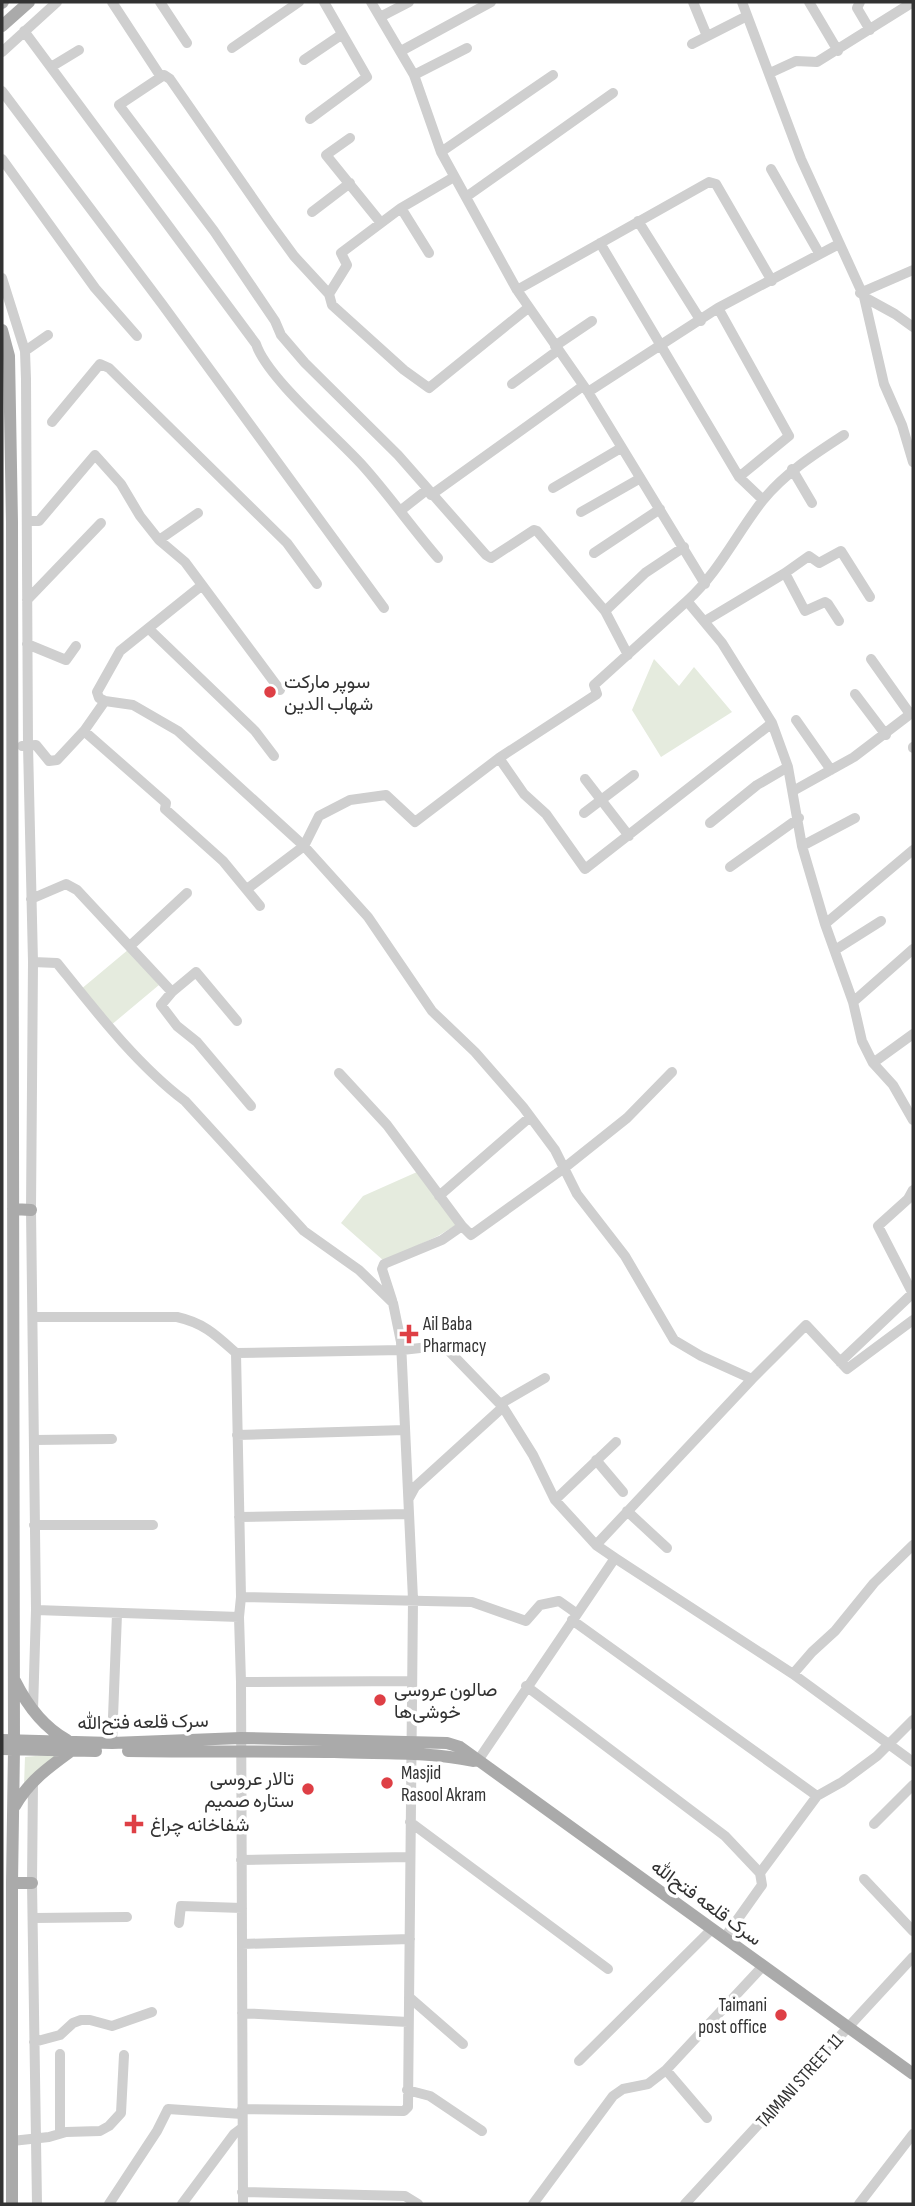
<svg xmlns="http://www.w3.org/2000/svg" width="915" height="2206" font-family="'Sofia Sans Condensed',Vazirmatn,sans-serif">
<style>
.green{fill:#e5ebde}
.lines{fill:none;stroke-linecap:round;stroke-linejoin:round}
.minor{stroke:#cfcfcf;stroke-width:10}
.major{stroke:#aaa;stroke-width:12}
.poi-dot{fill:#de3f45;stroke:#fff;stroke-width:2.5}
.labels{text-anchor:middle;stroke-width:7;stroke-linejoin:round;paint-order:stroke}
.poi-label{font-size:19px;fill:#323232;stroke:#fff;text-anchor:start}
.street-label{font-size:19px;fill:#323232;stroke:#fff}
</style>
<rect width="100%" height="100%" fill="#fff"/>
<!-- green -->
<path class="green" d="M 654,659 L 679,686 L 694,667 L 732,712 L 661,757 L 632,710 Z
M 129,949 L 159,985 L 110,1026 L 80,990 Z
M 417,1172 L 459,1223 L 438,1236 L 384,1261 L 341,1223 L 363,1196 Z
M 57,1754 L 24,1786 L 25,1757 Z"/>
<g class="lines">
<!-- minor -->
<path class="minor" d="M 112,2 L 161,77 L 164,75 L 170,79 L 270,223 L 294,256 L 329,294 L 332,305 L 404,370 L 429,388 L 528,308
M 160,2 L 187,43
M 371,2 L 414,75 L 441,152 L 517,290 L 588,392 L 705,584
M 693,2 L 707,36
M 742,2 L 801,159 L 864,297 L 884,384 L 902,425 L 913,462
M 809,2 L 838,51
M 860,2 L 857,8 L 870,30
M 380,17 L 409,2
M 24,31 L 256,344 C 267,378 336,436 363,466 C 389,495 412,528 438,558
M 692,44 L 747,16
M 232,48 L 299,2
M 401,51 L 491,2
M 2,52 L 57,2
M 304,60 L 341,35
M 51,67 L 79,50
M 770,73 L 796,61 L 817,62 L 913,2
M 414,75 L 467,48
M 161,77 L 119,105 L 214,231 L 275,321 L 281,335 L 305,363 L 398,455 L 486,555 L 491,558 L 534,530 L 537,531 L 605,611 L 628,655
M 2,91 L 162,304 L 384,608
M 310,119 L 367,77 L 324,2
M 350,138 L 326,155 L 381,223
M 441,152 L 553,75
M 2,159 L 95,288 L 137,336
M 771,169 L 819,253
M 466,197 L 613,93
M 401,208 L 429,253
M 312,212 L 350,183
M 638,221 L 701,321
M 600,243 L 739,477 L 763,500
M 2,278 L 25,351 L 26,379 L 28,745 L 33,962 L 31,1210 L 36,1610 L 33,1710
M 517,290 L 709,182 L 716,184 L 772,281
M 860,293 L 913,270
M 329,294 L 347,265 L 341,253 L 401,208 L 454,177
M 864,297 L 895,314 L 913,327
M 718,308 L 789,436 L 739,477
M 555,346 L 592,321
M 25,351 L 48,335
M 512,384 L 557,351
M 588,392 L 718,308 L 839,244
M 52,422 L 100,364 L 109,368 L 287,543 L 317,584
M 844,435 C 815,454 786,472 763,500 C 737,533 719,572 687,601 L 722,643 L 772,723 L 788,767 L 802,846 L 825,924 L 853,1002 L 862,1041 L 873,1063 L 893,1085 L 913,1120
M 792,469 L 812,503
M 553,488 L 621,448
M 431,495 L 583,386
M 400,511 L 428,489
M 581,512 L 639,479
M 27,521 L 39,521 L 95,455 L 121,484 L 140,516 L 159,540 L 185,562 L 280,690
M 159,540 L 198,513
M 594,553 L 660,509
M 785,573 L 805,611 L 825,602 L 828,604 L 839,621
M 27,600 L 101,523
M 605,611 L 645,573 L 684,547
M 705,621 L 785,573 L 809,556 L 819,563 L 841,551 L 870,597
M 149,629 L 255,731 L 274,756
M 27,644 L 66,660 L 76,646
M 871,659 L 910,714
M 855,694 L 886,735
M 105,701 L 99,698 L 97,692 L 120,651 L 201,586
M 796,720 L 831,770
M 84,731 L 166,803 L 165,809 L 223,861 L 260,906
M 22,746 L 36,745 L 49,761 L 57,760 L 84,731 L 105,701 L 133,705 L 178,731 L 304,846 L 368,917 L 432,1011 L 475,1052 L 523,1107 L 555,1150 L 577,1194 L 625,1256 L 674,1340 L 701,1356 L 752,1379 L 806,1325 L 847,1369 L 913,1320
M 913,748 L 913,747
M 499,758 L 524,794 L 546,814 L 585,869 L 772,723
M 585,779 L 629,836
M 793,791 L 854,757 L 913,712
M 584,813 L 634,775
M 710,823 L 757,785 L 788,767
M 802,846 L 855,818
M 730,867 L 799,818
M 247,889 L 304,846 L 319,816 L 350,800 L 386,795 L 415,822 L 499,758 L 597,694 L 594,685 L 687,601
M 31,899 L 66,884 L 77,890 L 172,992 L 161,1005 L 177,1026 L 197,1042 L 251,1106
M 825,924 L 913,850
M 130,946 L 187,893
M 835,950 L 881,921
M 33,962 L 57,963 C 94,1009 137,1065 185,1101 L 304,1231 L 359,1270 L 393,1303 L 401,1342 L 413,1599 L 408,2107 L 404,2111 L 242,2109
M 172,992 L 196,972 L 237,1021
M 853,1002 L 913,949
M 873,1063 L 913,1034
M 339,1073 L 387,1125 L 462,1226 L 471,1235 L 563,1169 L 627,1118 L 672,1072
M 913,1190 L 908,1199 L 878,1226 L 913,1294
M 439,1196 L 530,1117
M 392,1300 L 382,1269 L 384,1264 L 442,1240 L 462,1226
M 33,1317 L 177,1317 C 204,1323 216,1335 236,1353 L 402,1350 L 438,1346 L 448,1350 L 503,1407 L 533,1455 L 555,1500 L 596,1545
M 236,1353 L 241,1597 L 239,1617 L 241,1682 L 243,2204
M 840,1362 L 913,1293
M 500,1404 L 545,1378
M 237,1435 L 405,1430
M 35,1440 L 112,1439
M 596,1460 L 623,1492
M 409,1498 L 415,1487 L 503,1407
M 555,1500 L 616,1442
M 627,1511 L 667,1548
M 239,1517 L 409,1514
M 34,1525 L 153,1525
M 615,1558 L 596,1545 L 752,1379
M 241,1597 L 472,1602 L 526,1621 L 540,1605 L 559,1601 L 576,1613
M 36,1610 L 239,1617
M 572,1620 L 817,1796
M 793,1674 L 812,1652 L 835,1631 L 874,1583 L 913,1545
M 241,1682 L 412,1681
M 526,1686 L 725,1836 L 760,1873 L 762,1885 L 725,1937
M 112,1743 L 117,1614
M 477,1762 L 615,1558 L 793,1674 L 913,1762
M 33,1781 L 32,1883 L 37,2204
M 410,1822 L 608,1969
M 874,1824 L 913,1785
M 241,1860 L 409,1857
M 760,1873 L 817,1796 L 842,1782 L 877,1756 L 913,1720
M 864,1879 L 913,1931
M 34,1918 L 127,1917
M 179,1923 L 181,1906 L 242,1908
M 242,1944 L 410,1939
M 409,1997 L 463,2044
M 242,2013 L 408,2022
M 34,2042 L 60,2035 L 73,2023 L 81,2020 L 90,2020 L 112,2026 L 152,2012
M 579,2061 L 712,1929
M 666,2070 L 707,2118
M 407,2090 L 430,2096 L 482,2131
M 60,2133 L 60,2054
M 12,2141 L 49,2137 L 66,2132 L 100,2131 L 109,2126 L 121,2113 L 124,2055
M 242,2192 L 405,2196 L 418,2204
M 109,2204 L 157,2131 L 168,2109 L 242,2114
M 182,2204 L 234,2134 L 242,2128
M 533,2204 L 613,2096 L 623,2089 L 648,2084 L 666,2070 L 763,1966
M 685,2204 L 913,1957
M 859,2204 L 913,2134"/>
<!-- major -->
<path class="major" d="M 2,3 L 3,2
M 2,26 L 29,2
M 2,330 L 9,356 L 12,522 L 14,1749 L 12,1883 L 12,2204
M 13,1209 L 31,1210
M 15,1681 C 27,1705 43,1727 67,1740
M 2,1740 L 112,1743 L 241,1738 L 447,1743 L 460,1747 L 913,2074
M 2,1749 L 96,1751
M 128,1751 C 197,1752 265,1751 334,1752 C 381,1754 427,1751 473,1761
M 15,1806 C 28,1782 49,1767 71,1751
M 12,1883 L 32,1883"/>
</g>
<!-- markers -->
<g class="poi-dot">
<circle cx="270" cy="692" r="7"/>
<path d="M405.5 1323.5h7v7h7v7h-7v7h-7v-7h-7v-7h7z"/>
<circle cx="380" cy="1700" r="7"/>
<circle cx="387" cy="1783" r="7"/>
<circle cx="308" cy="1789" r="7"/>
<path d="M130.5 1813.5h7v7h7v7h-7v7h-7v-7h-7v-7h7z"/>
<circle cx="781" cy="2015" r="7"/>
</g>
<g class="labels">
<!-- poi labels -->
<g class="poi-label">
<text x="284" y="688">سوپر مارکت<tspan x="284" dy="22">شهاب الدین</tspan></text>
<text x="423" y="1330">Ail Baba<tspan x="423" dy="22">Pharmacy</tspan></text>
<text x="394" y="1696">صالون عروسی<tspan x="394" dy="22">خوشی‌ها</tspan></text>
<text x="401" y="1779">Masjid<tspan x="401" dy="22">Rasool Akram</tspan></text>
<text x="294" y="1785" text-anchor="end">تالار عروسی<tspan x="294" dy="22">ستاره صمیم</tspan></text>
<text x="150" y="1831">شفاخانه چراغ</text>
<text x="767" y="2011" text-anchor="end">Taimani<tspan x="767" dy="22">post office</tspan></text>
</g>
<!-- street labels -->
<g class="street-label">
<text transform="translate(143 1721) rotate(-1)" y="7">سرک قلعه فتح‌الله</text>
<text transform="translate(707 1902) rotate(36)" y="7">سرک قلعه فتح‌الله</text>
<text transform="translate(799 2080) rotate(-48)" y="7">TAIMANI STREET 11</text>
</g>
</g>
<!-- border -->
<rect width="915" height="2206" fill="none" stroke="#323232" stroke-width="7"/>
</svg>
